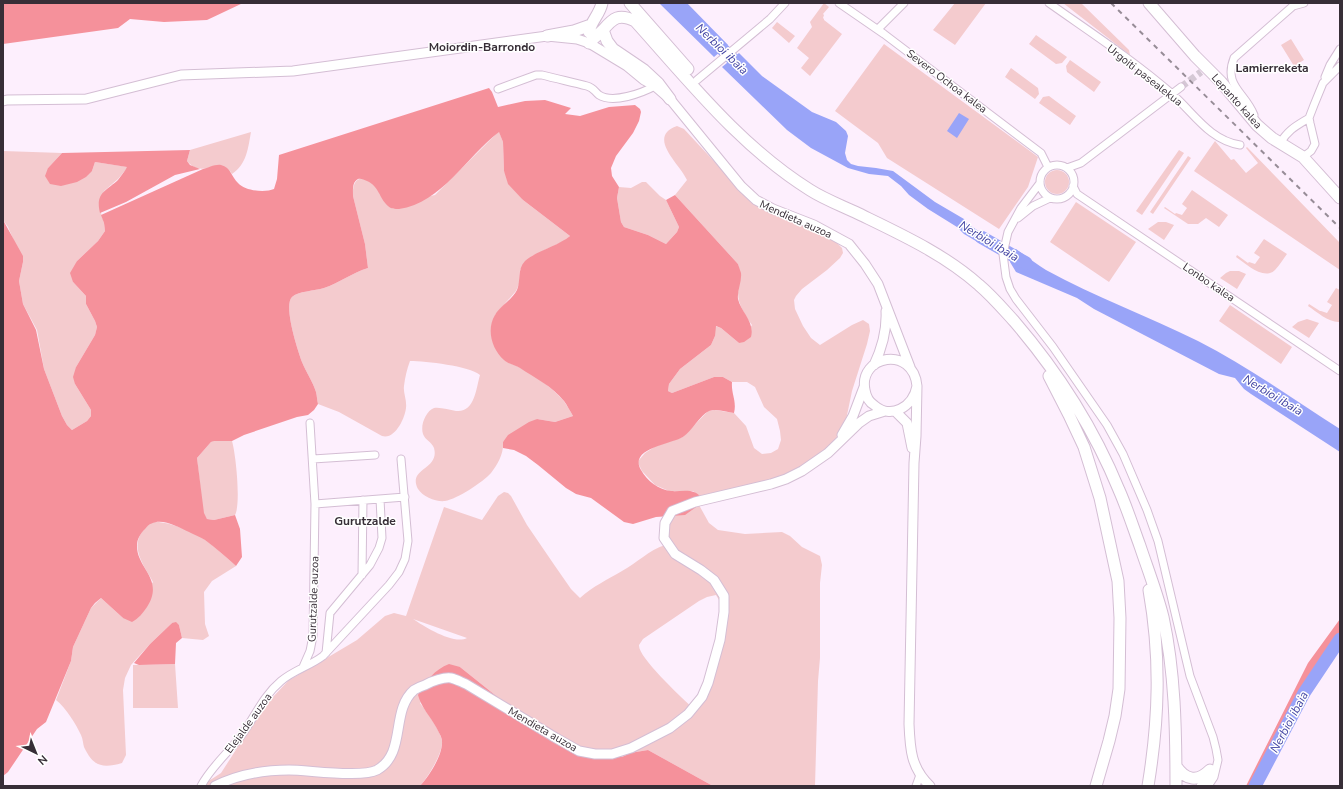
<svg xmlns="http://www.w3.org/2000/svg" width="1343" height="789" font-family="'Nunito Sans',sans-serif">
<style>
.green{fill:#f4cbce;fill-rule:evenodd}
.forest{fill:#f5919b}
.water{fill:#99a4f8}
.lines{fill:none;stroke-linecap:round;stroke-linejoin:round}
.river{stroke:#99a4f8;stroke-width:13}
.minor-tunnel{stroke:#d5c8d5;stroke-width:7;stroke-dasharray:7 3.5;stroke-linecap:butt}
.minor-casing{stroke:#d4bed4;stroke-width:9}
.tertiary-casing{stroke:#d4bed4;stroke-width:11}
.primary-casing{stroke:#d4bed4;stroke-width:13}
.minor{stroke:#fff;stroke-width:7}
.tertiary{stroke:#fff;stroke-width:9}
.primary{stroke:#fff;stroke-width:11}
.rail{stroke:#978c97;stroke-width:2;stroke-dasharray:5 5;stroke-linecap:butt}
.labels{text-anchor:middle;stroke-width:3;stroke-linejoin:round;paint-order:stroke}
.street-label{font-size:11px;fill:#372e37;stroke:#fff}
.neighbourhood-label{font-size:12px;font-weight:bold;fill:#372e37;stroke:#fff}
.water-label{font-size:12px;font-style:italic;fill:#4042a2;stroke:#fff}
</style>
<rect width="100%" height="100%" fill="#fdeffd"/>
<!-- green -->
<path class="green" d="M 824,3 L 829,7 L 823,14 L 824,15 L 823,18 L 824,19 L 824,20 L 842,34 L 810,76 L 801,68 L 809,58 L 797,48 L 812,27 L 810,22 Z
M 955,3 L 986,3 L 955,45 L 933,30 Z
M 1063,3 L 1081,3 L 1129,50 L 1130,55 Z
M 777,22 L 795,36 L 789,43 L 772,28 Z
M 1036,35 L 1067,57 L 1062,63 L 1056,64 L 1029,44 Z
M 1291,39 L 1304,60 L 1294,66 L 1281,45 Z
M 884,44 L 1038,157 L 1028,187 L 999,229 L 887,158 L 878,143 L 835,111 Z
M 1070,60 L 1101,82 L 1094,92 L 1067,72 L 1066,66 Z
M 1011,68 L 1038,88 L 1039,94 L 1035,99 L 1005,77 Z
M 1049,96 L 1076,116 L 1070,125 L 1039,103 L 1043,97 Z
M 677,126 L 684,129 L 738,187 L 785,215 L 834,240 L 842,248 L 843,253 L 840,258 L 827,270 L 802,289 L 796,296 L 794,300 L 795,309 L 803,326 L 811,338 L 820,345 L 852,325 L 863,320 L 869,324 L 870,331 L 867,344 L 852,391 L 846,420 L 836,438 L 825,450 L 788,477 L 702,499 L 693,491 L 669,491 L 655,485 L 642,471 L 638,463 L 639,460 L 645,453 L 656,446 L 683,437 L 708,411 L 715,410 L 734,413 L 746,426 L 754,448 L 762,454 L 771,453 L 778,449 L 781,440 L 780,431 L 777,419 L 764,407 L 755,387 L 747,382 L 732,382 L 723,377 L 714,377 L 672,393 L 668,391 L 669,384 L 680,369 L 711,345 L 715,336 L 715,326 L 721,328 L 739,343 L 752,325 C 745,316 738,304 738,293 C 739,280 742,278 738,264 L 675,195 L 687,180 C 680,164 646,137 677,126 Z
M 499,131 L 503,142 L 504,171 L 523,200 L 570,236 L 564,241 L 532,256 L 520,270 L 519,284 L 516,291 L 495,315 L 505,361 C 526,369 548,383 563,400 C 567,405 570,411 573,416 L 555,422 L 537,419 L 503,442 C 504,453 498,464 491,473 C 483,482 457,499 445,501 C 436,502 423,497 418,489 C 407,468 440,470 434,448 C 432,442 425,440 423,434 C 420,425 426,411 434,408 C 441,407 449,410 456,411 C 475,413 476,388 480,375 C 469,366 426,361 410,361 C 407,369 405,377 404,386 C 403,393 407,400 406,408 C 405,418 395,440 382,436 L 339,412 L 318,404 C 317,400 317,396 316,392 C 313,382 306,372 302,362 C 298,351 283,306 292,297 C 298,291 315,291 324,288 C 339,283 352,273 368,268 L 365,244 L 353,196 C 352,182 358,173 372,183 C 379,188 382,198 387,205 L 435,195 Z
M 251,132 C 248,148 247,164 232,174 L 230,171 L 218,165 C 206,169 196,172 187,161 L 190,150 Z
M 1215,141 L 1231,160 L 1234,159 L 1246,173 L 1258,163 L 1246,148 L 1247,147 L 1340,243 L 1340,270 L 1194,171 Z
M 1179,150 L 1184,153 L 1142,215 L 1136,211 Z
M 3,151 L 62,153 L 48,168 L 92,171 L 95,162 L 128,167 L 118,179 L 104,191 L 99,206 L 104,223 L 105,231 L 98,241 L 77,261 L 73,282 L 86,296 L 86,304 L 95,321 L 97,327 L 95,335 L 76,367 L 75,384 L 91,410 L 91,416 L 87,421 L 72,430 L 67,425 L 62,416 L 44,369 L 37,330 L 23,304 L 19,281 L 23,262 L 8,227 L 3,220 Z
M 1188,156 L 1191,158 L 1153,214 L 1150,212 Z
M1045 182a12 12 0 1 1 24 0a12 12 0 1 1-24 0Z
M 642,182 L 646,182 L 660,196 L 666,200 L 679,227 L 677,232 L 666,244 L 648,235 L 624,227 L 621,222 L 617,198 L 619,187 L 631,188 Z
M 1192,190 L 1228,215 L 1219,227 L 1206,218 L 1198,224 L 1188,224 L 1164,208 L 1165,207 L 1175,214 L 1176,213 L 1182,215 L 1187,208 L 1182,204 Z
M 1076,202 L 1136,242 L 1109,282 L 1050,242 Z
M 1158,222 L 1166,222 L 1174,225 L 1164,240 L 1148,229 Z
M 1264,239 L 1287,254 C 1283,259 1280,265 1275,270 C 1264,281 1246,264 1236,257 L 1237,255 L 1248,263 L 1249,262 L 1255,264 L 1260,257 L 1254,253 Z
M 1230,271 L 1239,271 L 1246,274 L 1237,289 L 1220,278 L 1226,273 Z
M 1336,288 L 1340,290 L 1340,322 C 1329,323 1317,312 1308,306 L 1309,304 L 1320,311 L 1321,311 L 1327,313 L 1332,305 L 1327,302 Z
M 1230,305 L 1292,347 L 1281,364 L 1219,321 Z
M 1307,319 L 1319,323 L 1309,338 L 1292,327 L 1298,322 Z
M 215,440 L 215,441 L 232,441 C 236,455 241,504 235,515 L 214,520 L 207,519 L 203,513 L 197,458 L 211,442 Z
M 504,492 L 508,493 L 511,496 L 527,525 L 555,566 L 571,589 L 580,598 C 593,586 607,580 622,571 C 637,563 649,550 665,545 L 665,517 L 699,505 L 709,523 L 718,530 L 745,534 L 782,532 L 790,536 L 802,547 L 820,556 L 822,565 L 820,583 L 820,658 L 818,681 L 815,786 L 713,786 L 648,750 L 630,753 L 622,757 L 611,756 L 580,749 L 550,728 L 505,703 L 460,667 L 420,703 C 426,711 441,731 442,741 C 443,753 428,777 420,786 L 201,786 L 221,773 L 254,722 L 272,698 L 288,681 L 357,640 L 385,616 L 394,613 L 406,616 L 444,507 L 482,520 L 498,496 ZM 716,595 L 719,600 L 720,609 L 714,647 L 704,685 L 695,702 L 691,706 C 680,696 638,657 639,645 L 643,639 L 699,601 L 707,597 ZM 413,619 L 467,638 C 454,645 425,627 413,619 Z
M 154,522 C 168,521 192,531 204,539 C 215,547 226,557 236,566 L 212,581 L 204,592 L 205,624 L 209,636 L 203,640 L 182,638 L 179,625 L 172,623 L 150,644 L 131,665 L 125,678 L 123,690 L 126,755 L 122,763 C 102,769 93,766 84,747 C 83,744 83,739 81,735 C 76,724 66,708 56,700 L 71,661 L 73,647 L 91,608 L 101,598 L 123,618 L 153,582 C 145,567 130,549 142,532 C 146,527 148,524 154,522 Z
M 175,664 L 178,708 L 133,708 L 133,665 Z"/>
<!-- forest -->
<path class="forest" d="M 3,3 L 243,3 L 207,20 L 164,22 L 130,19 L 118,28 L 3,44 Z
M 489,88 L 492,92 L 498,107 L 525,101 L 545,100 L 571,108 L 565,114 L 580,116 L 609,107 L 635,105 L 640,109 L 641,112 L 639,121 L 633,133 L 616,156 L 611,168 L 612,176 L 619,187 L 617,198 L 621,222 L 624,227 L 648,235 L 666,244 L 677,232 L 679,227 L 666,200 L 675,195 L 738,264 C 739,267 740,270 741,273 C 742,282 737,290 738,299 C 741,312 755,322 751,337 L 744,342 L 739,343 L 721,328 L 716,326 L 715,336 L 711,345 L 680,369 L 669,384 L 668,391 L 672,393 L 714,377 L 723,377 L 732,382 C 731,394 737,401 734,413 C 726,412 717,408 709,411 C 700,415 692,431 683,437 C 672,444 628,448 641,470 C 647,481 659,490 671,491 C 682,492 695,487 702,499 L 699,505 L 685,515 L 656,517 L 633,524 L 624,522 L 591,498 L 576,494 L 566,488 L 538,465 L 526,456 L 514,450 L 503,448 L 503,442 L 508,435 L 529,422 L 537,419 L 555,422 L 573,416 C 570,411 567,405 564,401 C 552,386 535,378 520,368 C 515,365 508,364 504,360 C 492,349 486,330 495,315 C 500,306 512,300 517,290 C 521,281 517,269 525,261 C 534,252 558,246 570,236 L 523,200 L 508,184 L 504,171 L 503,142 L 499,132 C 467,156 442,203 399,209 C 395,209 391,209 388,206 C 379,198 379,186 367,181 C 364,180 361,178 358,179 C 352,182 353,190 353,196 L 365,244 L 368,268 C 352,273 339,283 324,288 C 315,291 298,291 292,297 C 283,306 298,351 302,362 C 306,372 313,382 316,392 C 317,396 317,400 318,404 L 314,410 L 308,415 L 297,417 L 244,435 L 232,441 L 214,441 L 211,442 L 197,458 L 204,513 L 207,519 L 214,520 L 235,515 L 240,529 L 242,557 L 236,566 C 226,557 216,548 205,540 C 201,537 194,535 189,532 C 176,526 156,514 145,529 C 141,533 137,539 137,545 C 136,568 165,579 147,607 C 142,614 139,618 132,622 L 123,618 L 101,598 L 95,603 L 91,608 L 73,647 L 71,661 L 46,722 L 37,729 L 8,772 L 3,776 L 3,220 L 23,256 L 23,262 L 19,281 L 23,304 L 36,330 L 44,369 L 62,416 L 67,425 L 72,430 L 87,421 L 91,416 L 91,410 L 75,384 L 73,377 L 76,367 L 95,335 L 97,327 L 95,321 L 86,304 L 86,296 L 73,282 L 70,273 L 77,261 L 98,241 L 105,231 L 104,223 L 101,215 L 203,169 C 208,168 215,164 221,165 C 231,167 232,178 238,183 C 245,191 265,193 274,189 L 277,179 L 279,155 Z
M 190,150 L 187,161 L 190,165 L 200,169 L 175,175 L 126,202 L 100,213 C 95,193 106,191 118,180 C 121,176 125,171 127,167 L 95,162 L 92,171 L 86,177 L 77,182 L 61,186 L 50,184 L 45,176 L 48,168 L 62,153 Z
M 1340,619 L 1340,639 L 1322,662 L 1258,786 L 1246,786 L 1308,663 Z
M 176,622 L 179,625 L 182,638 L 176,643 L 175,664 L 139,665 L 134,663 L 150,644 L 172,623 Z
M 449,664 L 460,667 L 505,703 L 550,728 L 580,749 L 611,756 L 622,757 L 630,753 L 648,750 L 713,786 L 420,786 C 429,776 443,755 442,741 C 442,737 438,731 436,727 C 430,716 421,707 418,695 C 425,682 435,669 449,664 Z"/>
<!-- water -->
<path class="water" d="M 659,3 L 687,3 L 728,45 L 714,57 Z
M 739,53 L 762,76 L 812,112 L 836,122 L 846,131 L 848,136 L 845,153 L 847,160 L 851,164 L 858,166 L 876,168 L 893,171 L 935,202 L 964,219 L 967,224 L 996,241 L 994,251 L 991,250 L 964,234 L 957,227 L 928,209 L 909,195 L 901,186 L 888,176 L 869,174 L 848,168 L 811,148 L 787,130 L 722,67 Z
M 959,113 L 969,119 L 957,138 L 947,131 Z
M 1012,249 L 1016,249 C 1026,256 1036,264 1046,270 C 1095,297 1148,316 1198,341 C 1247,366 1293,399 1340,429 L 1340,452 L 1251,394 L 1244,389 L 1235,378 L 1219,374 L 1094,309 L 1077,298 L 1016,272 L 1010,262 Z"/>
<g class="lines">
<!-- river -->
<path class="river" d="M 711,38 L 744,70
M 981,237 L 1026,263
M 1255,786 L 1304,693 L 1340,639"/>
<!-- minor-tunnel -->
<path class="minor-tunnel" d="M 1181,87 L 1201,72"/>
<defs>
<path id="minor" d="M 839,3 L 884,34 L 1041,153 L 1048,167
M 1049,3 C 1090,32 1133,60 1171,93 C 1194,113 1209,140 1240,145
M 878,29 L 904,3
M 1325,77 L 1330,65 L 1340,49
M 697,80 L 770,19 L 785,3
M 498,89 L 536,75 L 542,75 C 557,79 572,82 587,86 C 594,88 594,91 599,95 C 613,104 642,93 655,86
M 1254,115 C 1245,92 1223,86 1234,58 L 1293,6 L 1304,3
M 1280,143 C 1289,129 1296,126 1309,118
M 1303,157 L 1311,151 L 1315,144 L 1310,123 L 1309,118 L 1314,105 L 1323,83 L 1340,66
M1040 182a17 17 0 1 1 34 0a17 17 0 1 1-34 0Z
M 1067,168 L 1081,163 L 1181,87
M 1040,183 L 1021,208 L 1008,232 L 1003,254 L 1006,277 L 1010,289 L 1016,299 L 1053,347 L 1107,425 L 1123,454 L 1147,510 L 1158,541 L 1190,676 L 1213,737 L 1216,749 L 1218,760 L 1214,777 L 1208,786
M 1073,186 L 1077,194 L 1340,371
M 1018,218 L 1033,206 L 1050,198
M 313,459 L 375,455
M 315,504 L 405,497
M 362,575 L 363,500
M 326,653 L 330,613 L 370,565 L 379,548 L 382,538 L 380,499
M 303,667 L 310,651 L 313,636 L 315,504 L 310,423
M 201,786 C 211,767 228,753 241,736 C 255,717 262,697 281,681 C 294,670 310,666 323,656 L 389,585 L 399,572 L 405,559 L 408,541 L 401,459
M 916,786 L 920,775
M 1200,786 L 1206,779 L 1209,773"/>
<path id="tertiary" d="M 3,101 L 7,100 L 86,99 L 181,75 L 293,71 L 547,36 L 577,39 L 589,43 L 627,66 L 644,80 L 655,86 L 670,99 L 741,186 L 756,200 L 773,209 L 814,225 L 849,244 L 865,264 L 878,284 L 910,367
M 874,365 C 882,348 887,330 886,311
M 917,386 C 913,407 891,420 874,405 C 869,402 866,396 865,390 C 858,355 913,345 917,386 L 916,436 L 914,463 L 909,724 C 910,749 911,768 930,786
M 895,411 L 907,423 L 912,448
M 842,435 L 853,416 L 864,387
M 215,786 C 237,775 264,770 289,770 C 308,770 362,778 377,770 C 407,753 390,711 414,690 C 417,688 422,686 425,685 C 433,681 442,677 451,678 C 456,679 461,682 466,684 L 556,738 L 579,751 L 595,754 L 612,754 L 631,748 L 670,728 L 688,714 L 702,697 L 708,683 L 720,640 L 724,612 L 724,596 L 714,580 L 701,570 L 675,554 L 664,538 L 665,523 L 672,511 L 695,502 L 771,484 L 786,479 L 802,471 L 828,453 L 859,423 L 869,416 L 885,411"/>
<path id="primary" d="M 630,3 L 688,69
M 1149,3 L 1195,56 L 1221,82 L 1257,125 L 1272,138 L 1303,157 L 1340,198
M 603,30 L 607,41 L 613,49 L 644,70 L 658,83 L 670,99
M 589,32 C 591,21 600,14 602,3
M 547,36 L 574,31 L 591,25
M 589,43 C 593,39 598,35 603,30 C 613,18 619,13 635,21 C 689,81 741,147 810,190 C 824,199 840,205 855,212 C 898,233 943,253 979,285 C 992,296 1003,309 1014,321 C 1057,371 1094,429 1119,490 C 1127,508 1133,527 1140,546 C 1148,570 1157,593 1163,617 C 1175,672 1176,730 1176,786
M 1049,376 L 1069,415 L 1084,447 L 1100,498 L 1118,581 L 1120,618 L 1119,689 L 1115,716 L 1109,741 L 1096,786
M 1176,766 C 1186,781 1198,782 1210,770
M 1148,786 C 1159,719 1161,658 1149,590"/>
</defs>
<!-- minor casing -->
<use href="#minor" class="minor-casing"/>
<!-- tertiary casing -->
<use href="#tertiary" class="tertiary-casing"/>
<!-- primary casing -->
<use href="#primary" class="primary-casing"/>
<!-- minor -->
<use href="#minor" class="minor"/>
<!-- tertiary -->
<use href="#tertiary" class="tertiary"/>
<!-- primary -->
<use href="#primary" class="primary"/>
<!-- rail -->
<path class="rail" d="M 1111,3 L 1340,228"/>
</g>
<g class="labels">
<!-- street labels -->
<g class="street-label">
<text transform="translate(1145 75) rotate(38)" y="4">Urgoiti pasealekua</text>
<text transform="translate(947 81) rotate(37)" y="4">Severo Ochoa kalea</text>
<text transform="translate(1237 101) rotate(48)" y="4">Lepanto kalea</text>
<text transform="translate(796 219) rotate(24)" y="4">Mendieta auzoa</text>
<text transform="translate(1209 282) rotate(34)" y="4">Lonbo kalea</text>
<text transform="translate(313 599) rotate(-88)" y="4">Gurutzalde auzoa</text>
<text transform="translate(248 723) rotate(-54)" y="4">Elejalde auzoa</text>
<text transform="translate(543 729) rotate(30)" y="4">Mendieta auzoa</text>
</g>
<!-- neighbourhood labels -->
<g class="neighbourhood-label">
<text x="482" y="51">Moiordin-Barrondo</text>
<text x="1272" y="72">Lamierreketa</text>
<text x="365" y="525">Gurutzalde</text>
</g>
<!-- water labels -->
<g class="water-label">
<text transform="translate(722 49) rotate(44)" y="4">Nerbioi ibaia</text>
<text transform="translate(989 241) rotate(31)" y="4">Nerbioi ibaia</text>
<text transform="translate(1273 395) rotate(31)" y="4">Nerbioi ibaia</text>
<text transform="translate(1289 722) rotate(-62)" y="4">Nerbioi ibaia</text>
</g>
</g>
<!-- border -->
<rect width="1343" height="789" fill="none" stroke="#372e37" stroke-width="8"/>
<!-- north arrow -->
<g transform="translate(36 753) rotate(137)" stroke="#ffffff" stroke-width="3" paint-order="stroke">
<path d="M0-3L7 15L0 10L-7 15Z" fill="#372e37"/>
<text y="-6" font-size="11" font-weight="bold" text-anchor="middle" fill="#372e37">N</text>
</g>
</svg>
